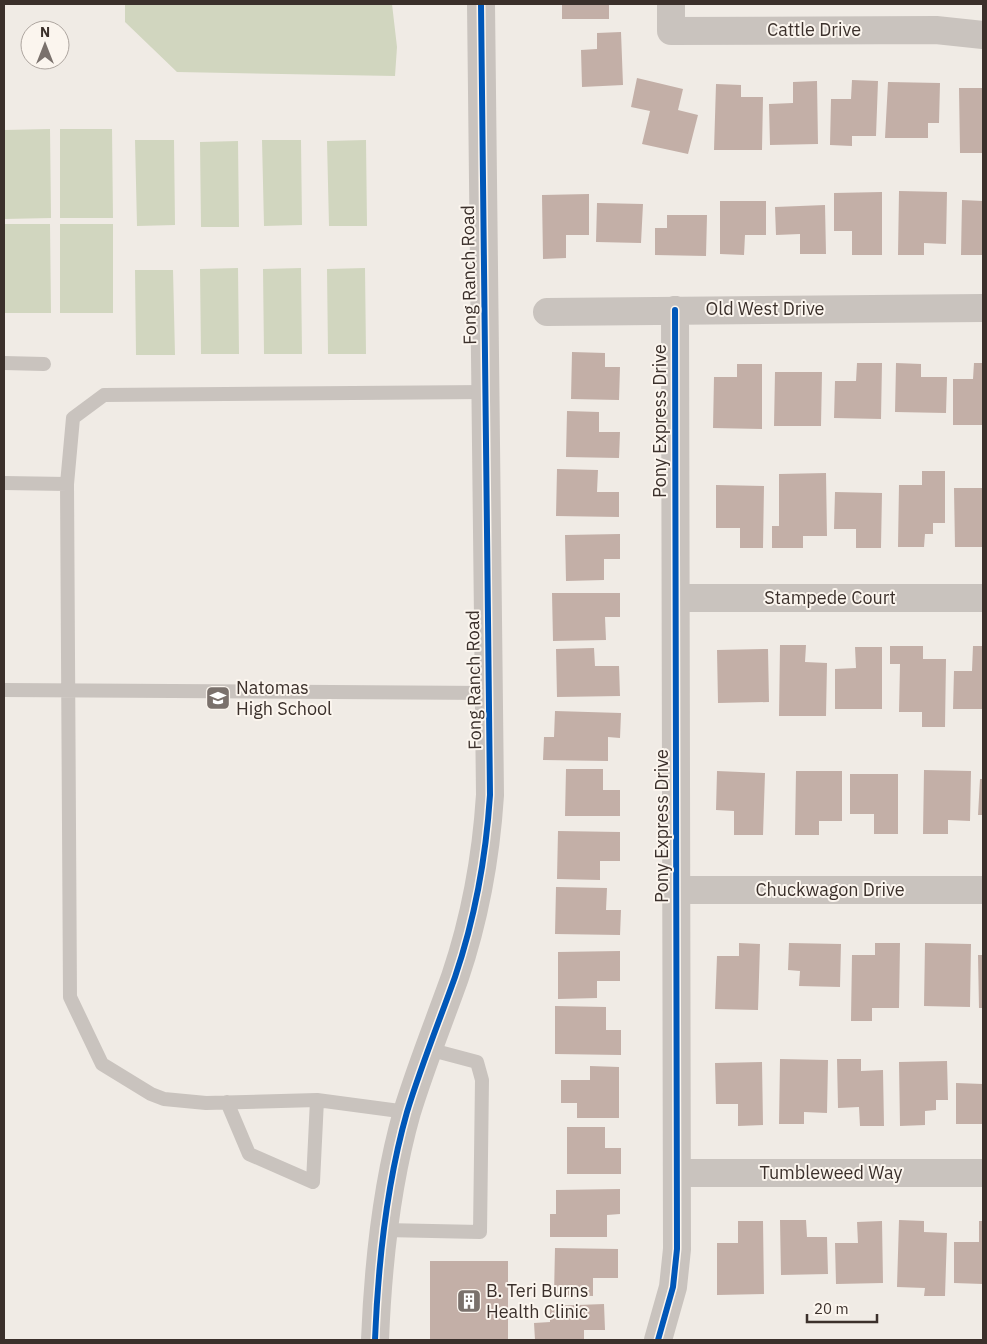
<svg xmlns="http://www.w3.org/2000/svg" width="987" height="1344" font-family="'IBM Plex Sans',sans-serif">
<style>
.green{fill:#d1d6bf}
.building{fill:#c3afa7}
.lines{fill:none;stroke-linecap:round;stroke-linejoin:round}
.service{stroke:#c9c3be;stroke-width:14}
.minor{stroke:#c9c3be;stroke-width:28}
.cycleway-casing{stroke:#fbf5ee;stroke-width:9}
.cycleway{stroke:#0057b8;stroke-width:6}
.labels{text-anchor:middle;stroke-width:4;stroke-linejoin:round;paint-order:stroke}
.street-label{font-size:18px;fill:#3b302b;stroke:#fbf5ee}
.poi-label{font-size:18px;fill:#3b302b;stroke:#fbf5ee;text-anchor:start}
</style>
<rect width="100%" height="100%" fill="#f0ebe5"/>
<!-- green -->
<path class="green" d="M 125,4 L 392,4 L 397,47 L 395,76 L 177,72 L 125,22 Z
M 50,129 L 51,218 L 4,219 L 4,130 Z
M 60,129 L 112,129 L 113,218 L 60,218 Z
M 135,140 L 174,140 L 175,225 L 137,226 Z
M 262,140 L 301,140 L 302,225 L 264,226 Z
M 366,140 L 367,226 L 329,226 L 327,141 Z
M 238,141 L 239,227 L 201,227 L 200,142 Z
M 4,224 L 50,224 L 51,313 L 4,313 Z
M 60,224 L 113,224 L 113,313 L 60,313 Z
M 238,268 L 239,354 L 201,354 L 200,269 Z
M 301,268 L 302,354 L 264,354 L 263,269 Z
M 365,268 L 366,354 L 328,354 L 327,269 Z
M 135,270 L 173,270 L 175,355 L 136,355 Z"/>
<!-- building -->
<path class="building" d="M 562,4 L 609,4 L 609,19 L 562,19 Z
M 621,32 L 623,85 L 582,87 L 581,50 L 597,49 L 597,33 Z
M 637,78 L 683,89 L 678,110 L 698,115 L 688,154 L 642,144 L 650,111 L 631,107 Z
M 852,80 L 878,81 L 876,136 L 852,136 L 852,146 L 830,145 L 831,99 L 851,99 Z
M 817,81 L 818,144 L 770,145 L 769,104 L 793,103 L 793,82 Z
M 888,82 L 940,83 L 939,123 L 928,123 L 928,138 L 885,138 Z
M 716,84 L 741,85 L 741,97 L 763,97 L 762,150 L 714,150 Z
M 959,88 L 983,88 L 983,153 L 960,153 Z
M 899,191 L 947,192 L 946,244 L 924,243 L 924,255 L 898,255 Z
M 882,192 L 882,255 L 852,255 L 852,231 L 834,231 L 834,193 Z
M 589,194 L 589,235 L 566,235 L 566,258 L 543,259 L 542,195 Z
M 962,200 L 983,201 L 983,255 L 961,255 Z
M 720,201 L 766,201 L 766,235 L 745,235 L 744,255 L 720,254 Z
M 597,203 L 643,204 L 641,243 L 596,242 Z
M 825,205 L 826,254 L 800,254 L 800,234 L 776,235 L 775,207 Z
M 667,215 L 707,215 L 706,256 L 655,255 L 655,228 L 667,228 Z
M 572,352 L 605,353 L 605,367 L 620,367 L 619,400 L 571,399 Z
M 857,363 L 882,363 L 881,419 L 834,418 L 835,381 L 856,381 Z
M 896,363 L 921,364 L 921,377 L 947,377 L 946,413 L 895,412 Z
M 974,363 L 983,363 L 983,425 L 953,425 L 953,379 L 973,379 Z
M 737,364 L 762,364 L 762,429 L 713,428 L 714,377 L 737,377 Z
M 775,372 L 822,372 L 821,426 L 774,426 Z
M 567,411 L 599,412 L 599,432 L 620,432 L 619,458 L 566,457 Z
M 557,469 L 598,470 L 597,492 L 619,492 L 619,517 L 556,516 Z
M 922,471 L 945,471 L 945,523 L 933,523 L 933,534 L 925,534 L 924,547 L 898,547 L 899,485 L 922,485 Z
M 826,473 L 827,536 L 803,536 L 803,548 L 772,548 L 772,526 L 779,526 L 779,474 Z
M 716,485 L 764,486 L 763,548 L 740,548 L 740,528 L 716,528 Z
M 954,488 L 983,488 L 983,547 L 955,547 Z
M 835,492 L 882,493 L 881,548 L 856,548 L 856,529 L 834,529 Z
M 620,534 L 620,559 L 604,559 L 604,580 L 566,581 L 565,535 Z
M 552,593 L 620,593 L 620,617 L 605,617 L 606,640 L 553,641 Z
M 780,645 L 806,645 L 805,662 L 827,663 L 826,716 L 779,716 Z
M 890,646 L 923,646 L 923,659 L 946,659 L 945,727 L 922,727 L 922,712 L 899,712 L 900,664 L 890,664 Z
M 973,646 L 983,646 L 983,709 L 953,709 L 954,671 L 972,671 Z
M 855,647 L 882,647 L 882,709 L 835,709 L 835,669 L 856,668 Z
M 594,648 L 595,666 L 619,666 L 620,696 L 557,697 L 556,649 Z
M 768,649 L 769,702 L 718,703 L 717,650 Z
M 555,711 L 621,713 L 620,738 L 608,737 L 608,761 L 543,760 L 544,737 L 554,737 Z
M 566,769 L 603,769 L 603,790 L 620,790 L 620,816 L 565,816 Z
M 924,770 L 971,771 L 970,821 L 948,820 L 948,834 L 923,834 Z
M 717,771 L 765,773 L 763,835 L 734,835 L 734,811 L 716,810 Z
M 796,771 L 842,771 L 842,821 L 819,821 L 819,835 L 795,835 Z
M 850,774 L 898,774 L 898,834 L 874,834 L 874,814 L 850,814 Z
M 980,779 L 983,779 L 983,815 L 978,815 Z
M 558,831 L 620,832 L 620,861 L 600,861 L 600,880 L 557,879 Z
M 556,887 L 607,888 L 606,910 L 621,910 L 620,935 L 555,934 Z
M 739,943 L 760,944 L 758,1010 L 715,1009 L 717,956 L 739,956 Z
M 789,943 L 841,944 L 840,987 L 799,986 L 800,971 L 788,970 Z
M 875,943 L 900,943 L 899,1008 L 872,1008 L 872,1021 L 851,1021 L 852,955 L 875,955 Z
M 925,943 L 971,944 L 970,1007 L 924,1006 Z
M 620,951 L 620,981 L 597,981 L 597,998 L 558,999 L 558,952 Z
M 978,955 L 983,955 L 983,1008 L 979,1008 Z
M 555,1006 L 606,1007 L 606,1030 L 621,1030 L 621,1055 L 555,1054 Z
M 780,1059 L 828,1060 L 827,1113 L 804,1112 L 804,1124 L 779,1124 Z
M 837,1059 L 861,1059 L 861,1071 L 883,1070 L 884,1126 L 860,1126 L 859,1107 L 838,1108 Z
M 947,1061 L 948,1100 L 936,1100 L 936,1110 L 925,1111 L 925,1125 L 900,1126 L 899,1062 Z
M 762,1062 L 763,1125 L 738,1126 L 738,1104 L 716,1104 L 715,1063 Z
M 590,1066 L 619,1067 L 619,1118 L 577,1118 L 577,1103 L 561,1103 L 561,1080 L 590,1080 Z
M 956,1083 L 983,1084 L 983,1124 L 956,1124 Z
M 567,1127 L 605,1127 L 605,1148 L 621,1148 L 621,1174 L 567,1174 Z
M 620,1189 L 620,1214 L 607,1215 L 607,1237 L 550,1237 L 550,1214 L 556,1214 L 556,1190 Z
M 780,1220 L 806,1220 L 807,1237 L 827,1237 L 828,1274 L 781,1275 Z
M 899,1220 L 924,1221 L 924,1232 L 947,1233 L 945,1296 L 924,1296 L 925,1288 L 897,1287 Z
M 738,1221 L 763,1221 L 764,1294 L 717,1295 L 717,1243 L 738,1243 Z
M 882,1221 L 883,1283 L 836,1284 L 835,1243 L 858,1243 L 857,1222 Z
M 979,1221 L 983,1221 L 983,1284 L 954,1283 L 954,1242 L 979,1242 Z
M 555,1248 L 618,1249 L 618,1278 L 593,1278 L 593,1296 L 554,1295 Z
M 430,1261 L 508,1261 L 508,1340 L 430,1340 Z
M 604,1304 L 605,1330 L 584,1330 L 584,1340 L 535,1340 L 534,1323 L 550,1322 L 550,1306 Z"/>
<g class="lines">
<!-- service -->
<path class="service" d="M 4,363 L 44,364
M 4,483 L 67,484
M 4,690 L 489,693
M 227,1102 L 249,1154 L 313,1182 L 317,1100
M 407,1112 L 317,1100 L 206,1103 L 164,1099 L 151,1094 L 102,1064 L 70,997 L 67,484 L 73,418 L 104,395 L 485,392
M 384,1230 L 480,1232 L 482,1080 L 477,1062 L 428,1049"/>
<!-- minor -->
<path class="minor" d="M 671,4 L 671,31 L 936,30 L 983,35
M 547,312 L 983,308
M 676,598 L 983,598
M 677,890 L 983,890
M 678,1173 L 983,1173
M 375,1340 C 378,1264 386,1186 407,1112 C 421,1066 439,1022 455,977 C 475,918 486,857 490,795 L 481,4
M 658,1340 L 673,1287 L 677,1249 L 675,310"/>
<defs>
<path id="cycleway" d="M 375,1340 C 378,1264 386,1186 407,1112 C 421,1066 439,1022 455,977 C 475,918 486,857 490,795 L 481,4
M 658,1340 L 673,1287 L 677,1249 L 675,310"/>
</defs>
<!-- cycleway casing -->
<use href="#cycleway" class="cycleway-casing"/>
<!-- cycleway -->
<use href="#cycleway" class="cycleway"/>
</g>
<!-- icons -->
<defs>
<symbol id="school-square" viewBox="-11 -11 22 22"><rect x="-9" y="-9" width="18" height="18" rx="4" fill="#7a716c" stroke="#fbf5ee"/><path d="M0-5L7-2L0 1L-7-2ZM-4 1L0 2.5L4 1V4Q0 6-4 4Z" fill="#fff"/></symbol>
<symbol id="building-square" viewBox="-11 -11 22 22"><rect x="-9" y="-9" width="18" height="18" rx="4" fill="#7a716c" stroke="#fbf5ee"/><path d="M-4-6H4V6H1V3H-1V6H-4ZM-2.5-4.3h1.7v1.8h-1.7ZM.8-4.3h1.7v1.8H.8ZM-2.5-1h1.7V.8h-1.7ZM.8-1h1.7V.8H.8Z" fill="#fff"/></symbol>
</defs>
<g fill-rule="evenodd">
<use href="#school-square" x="204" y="684" width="28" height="28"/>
<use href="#building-square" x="455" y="1287" width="28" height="28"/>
</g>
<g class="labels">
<!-- street labels -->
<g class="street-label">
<text x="814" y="36">Cattle Drive</text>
<text transform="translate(469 275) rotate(-91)" y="6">Fong Ranch Road</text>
<text x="765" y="315">Old West Drive</text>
<text transform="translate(660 421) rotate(-90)" y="6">Pony Express Drive</text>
<text x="830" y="604">Stampede Court</text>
<text transform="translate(474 680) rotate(-91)" y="6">Fong Ranch Road</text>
<text transform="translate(662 826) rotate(-90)" y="6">Pony Express Drive</text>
<text x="830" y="896">Chuckwagon Drive</text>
<text x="831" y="1179">Tumbleweed Way</text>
</g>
<!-- poi labels -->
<g class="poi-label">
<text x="236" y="694">Natomas<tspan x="236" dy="21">High School</tspan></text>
<text x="486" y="1297">B. Teri Burns<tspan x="486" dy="21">Health Clinic</tspan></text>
</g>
</g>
<!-- border -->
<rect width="987" height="1344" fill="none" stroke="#3b302b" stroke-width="10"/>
<!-- north arrow -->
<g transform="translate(45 45)"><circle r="24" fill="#fbf5ee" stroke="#aea6a0"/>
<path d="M0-4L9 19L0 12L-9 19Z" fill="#7a716c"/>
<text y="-8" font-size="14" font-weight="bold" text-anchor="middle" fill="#3b302b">N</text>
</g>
<!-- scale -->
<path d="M807 1314v8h70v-8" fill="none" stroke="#3b302b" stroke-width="2.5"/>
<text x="814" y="1314" font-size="15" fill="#3b302b" stroke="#fbf5ee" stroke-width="4" paint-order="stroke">20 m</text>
</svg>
